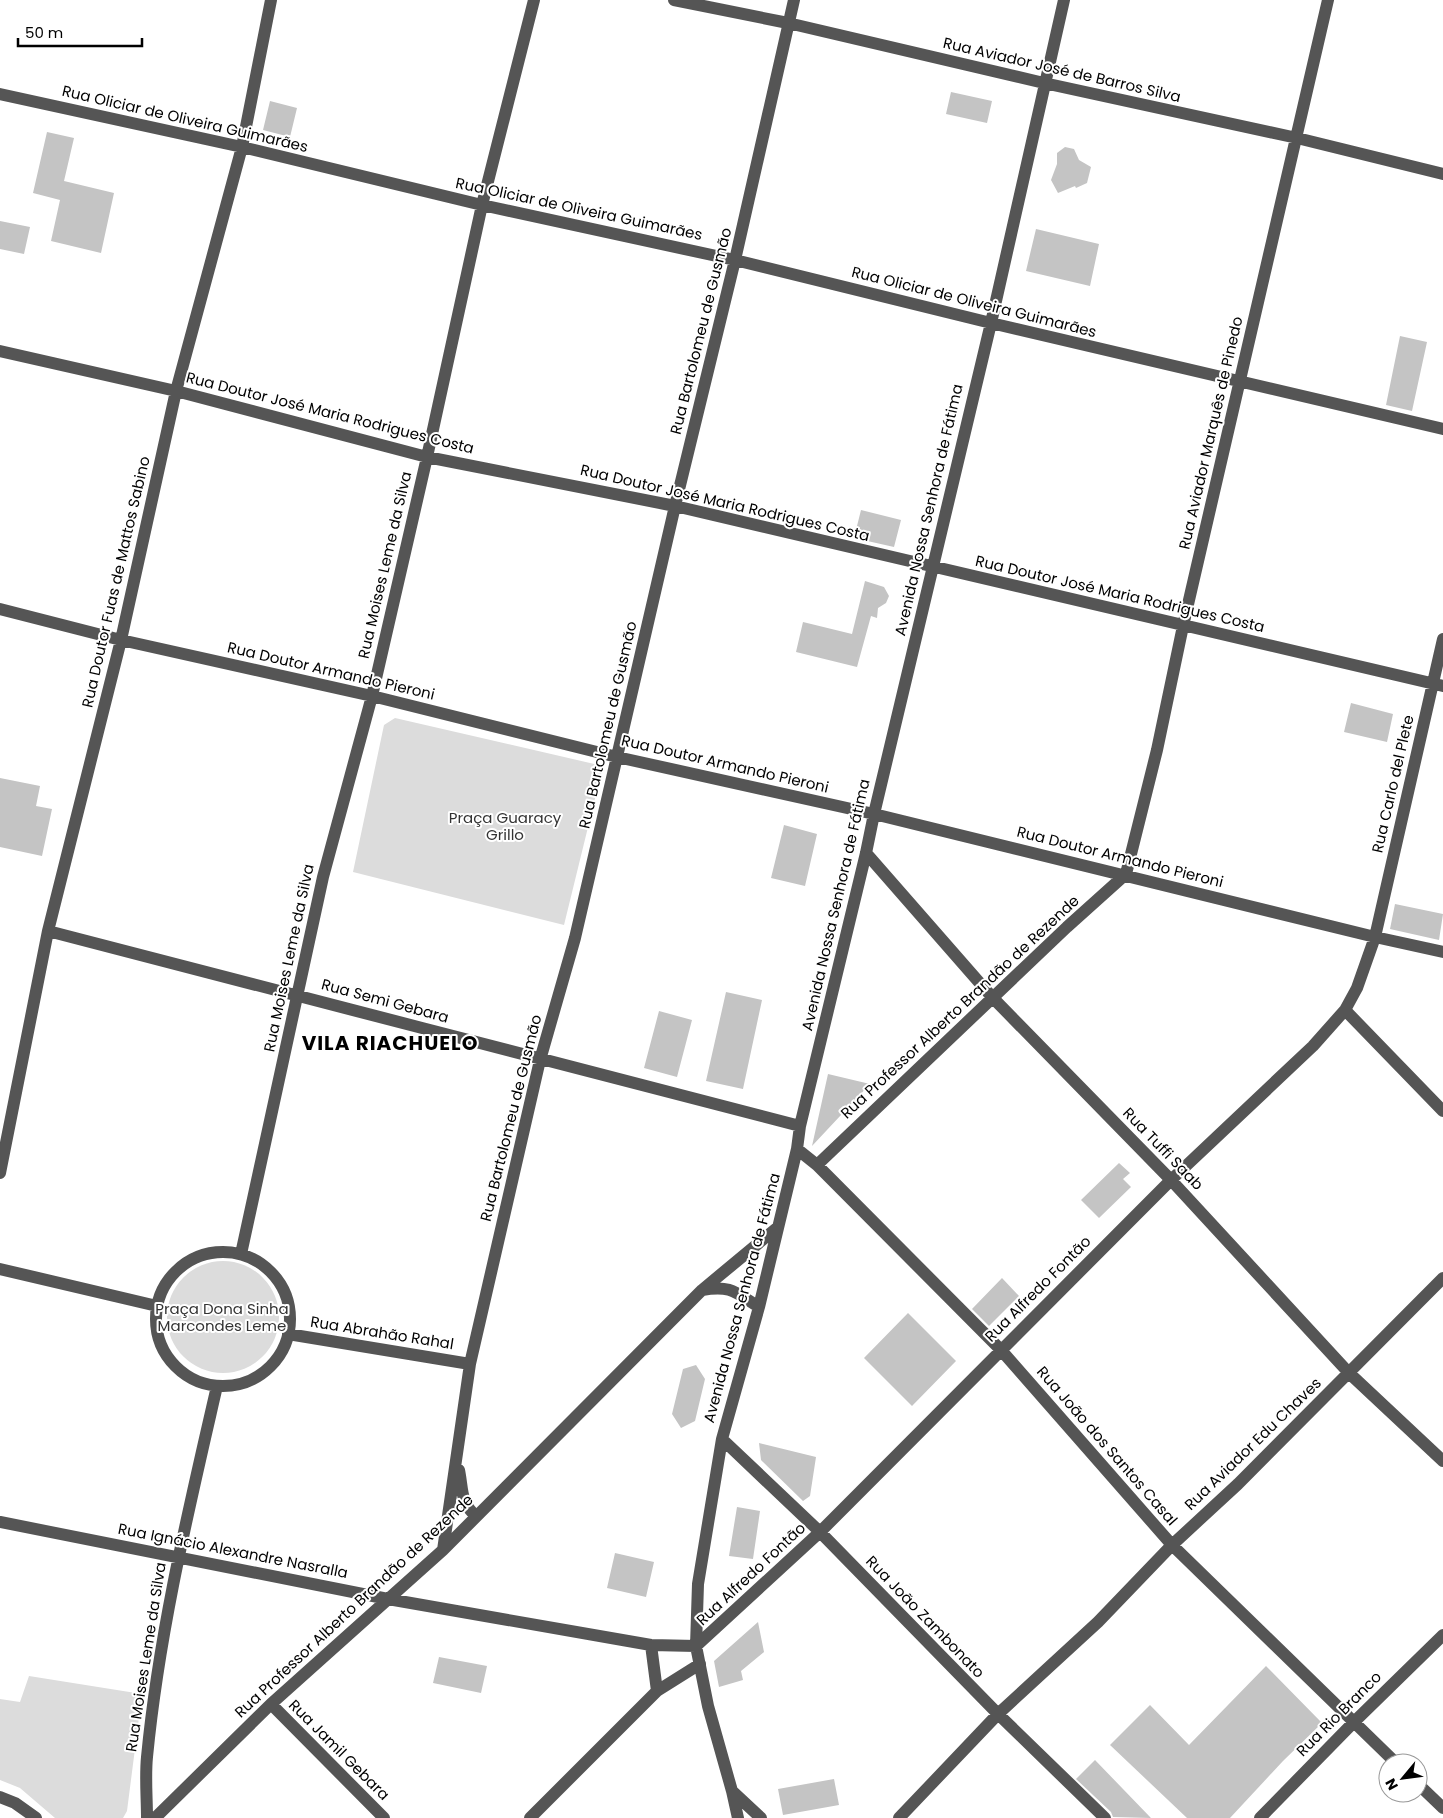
<svg xmlns="http://www.w3.org/2000/svg" width="1443" height="1818" font-family="Poppins,sans-serif">
<style>
.green{fill:#dcdcdc}
.building{fill:#c4c4c4}
.lines{fill:none;stroke-linecap:round;stroke-linejoin:round}
.minor{stroke:#555;stroke-width:12}
.labels{text-anchor:middle;stroke-width:4;stroke-linejoin:round;paint-order:stroke}
.street-label{font-size:15px;fill:#000;stroke:#fff}
.park-label{font-size:15px;fill:#333;stroke:#fff}
.district-label{font-size:20px;font-weight:bold;letter-spacing:1px;fill:#000;stroke:#fff}
</style>
<rect width="100%" height="100%" fill="#fff"/>
<!-- green -->
<path class="green" d="M 395,718 L 603,766 L 564,925 L 353,872 L 384,725 Z
M167 1317a56 56 0 1 1 112 0a56 56 0 1 1-112 0Z
M 29,1676 L 142,1694 L 127,1811 L 123,1818 L 55,1818 L 20,1788 L 0,1780 L 0,1699 L 20,1702 Z"/>
<!-- building -->
<path class="building" d="M 951,92 L 992,101 L 987,123 L 946,114 Z
M 270,101 L 297,108 L 290,137 L 263,130 Z
M 47,132 L 74,138 L 64,181 L 114,193 L 101,253 L 51,241 L 60,200 L 33,193 Z
M 1065,147 L 1074,149 L 1079,160 L 1091,167 L 1087,183 L 1076,188 L 1075,186 L 1058,193 L 1051,180 L 1057,164 L 1057,153 Z
M 0,221 L 30,227 L 24,254 L 0,249 Z
M 1036,229 L 1099,244 L 1090,286 L 1026,271 Z
M 1400,336 L 1427,342 L 1412,411 L 1386,405 Z
M 861,510 L 901,520 L 894,547 L 854,538 Z
M 865,581 L 884,587 L 889,596 L 886,603 L 878,608 L 877,618 L 871,616 L 857,667 L 796,652 L 803,622 L 852,634 Z
M 1351,703 L 1393,714 L 1387,742 L 1344,732 Z
M 0,778 L 40,786 L 36,806 L 52,809 L 42,856 L 0,847 Z
M 784,825 L 817,834 L 805,886 L 771,878 Z
M 1395,904 L 1443,914 L 1439,940 L 1390,929 Z
M 726,992 L 762,1000 L 743,1089 L 706,1081 Z
M 659,1011 L 692,1020 L 677,1077 L 644,1068 Z
M 828,1074 L 870,1084 L 812,1146 Z
M 1119,1163 L 1130,1173 L 1123,1179 L 1131,1187 L 1099,1218 L 1081,1200 Z
M 1002,1278 L 1019,1296 L 989,1326 L 972,1309 Z
M 908,1313 L 956,1361 L 912,1406 L 864,1358 Z
M 696,1365 L 705,1379 L 695,1421 L 681,1428 L 672,1414 L 683,1369 Z
M 759,1443 L 816,1457 L 810,1496 L 803,1501 L 761,1460 Z
M 737,1507 L 760,1511 L 753,1559 L 729,1556 Z
M 615,1553 L 654,1562 L 646,1597 L 607,1588 Z
M 758,1622 L 764,1652 L 741,1671 L 743,1680 L 719,1687 L 714,1661 Z
M 439,1657 L 487,1666 L 481,1693 L 433,1683 Z
M 1266,1666 L 1322,1723 L 1283,1761 L 1230,1818 L 1187,1818 L 1110,1745 L 1150,1705 L 1189,1745 Z
M 1095,1760 L 1151,1818 L 1113,1817 L 1111,1812 L 1076,1779 Z
M 834,1779 L 839,1805 L 783,1815 L 778,1789 Z"/>
<g class="lines">
<!-- minor -->
<path class="minor" d="M 674,0 L 788,23 L 1044,83 L 1297,138 L 1443,174
M 0,94 L 242,147 L 482,205 L 735,260 L 991,323 L 1443,429
M 0,351 L 176,391 L 427,457 L 675,506 L 1443,686
M 0,609 L 121,640 L 372,696 L 617,757 L 874,814 L 1375,937 L 1443,952
M 866,853 L 992,997 L 1171,1180 L 1349,1373 L 1443,1461
M 48,931 C 299,995 549,1062 800,1126
M 1345,1010 L 1443,1111
M 797,1149 L 817,1165 L 1001,1350 L 1172,1545 L 1396,1763
M 817,1165 L 1067,927 L 1126,874 L 1157,750 L 1183,626 L 1328,0
M 0,1173 L 48,931 L 121,640 L 176,391 L 242,147 L 271,0
M156 1319a67 67 0 1 1 134 0a67 67 0 1 1-134 0Z
M 241,1254 L 323,877 L 372,696 L 427,457 L 482,205 L 534,0
M 0,1269 L 157,1306
M 759,1307 C 735,1292 731,1285 702,1290 L 778,1227
M 288,1334 L 470,1364
M 722,1439 L 820,1532 L 998,1714 L 1105,1818
M 459,1470 C 463,1489 460,1503 476,1516
M 0,1522 L 388,1599 L 651,1645 L 696,1646 L 820,1532 L 1171,1180 L 1313,1046 L 1345,1010 L 1357,988 L 1375,937 L 1443,639
M 443,1550 L 470,1364 L 540,1060 L 575,938 L 675,506 L 735,260 L 794,0
M 651,1645 L 657,1691
M 271,1704 L 384,1818
M 1418,1784 L 1443,1808
M 732,1791 L 761,1818
M 0,1797 L 15,1803 L 36,1818
M 147,1818 C 147,1798 145,1777 147,1757 C 159,1632 189,1508 217,1386
M 155,1818 L 271,1704 L 443,1550 L 702,1290
M 530,1818 L 657,1691 L 700,1664
M 738,1818 L 732,1791 L 708,1706 L 696,1646 L 698,1584 L 722,1439 L 759,1307 L 797,1149 L 800,1126 L 866,853 L 874,814 L 991,323 L 1064,0
M 899,1818 L 998,1714 L 1098,1622 L 1172,1545 L 1238,1484 L 1443,1278
M 1260,1818 L 1353,1723 L 1443,1635"/>
</g>
<g class="labels">
<!-- street labels -->
<g class="street-label">
<text transform="translate(1062 70) rotate(13)" y="5">Rua Aviador José de Barros Silva</text>
<text transform="translate(185 119) rotate(13)" y="5">Rua Oliciar de Oliveira Guimarães</text>
<text transform="translate(579 209) rotate(12)" y="5">Rua Oliciar de Oliveira Guimarães</text>
<text transform="translate(974 302) rotate(14)" y="5">Rua Oliciar de Oliveira Guimarães</text>
<text transform="translate(701 331) rotate(-76)" y="5">Rua Bartolomeu de Gusmão</text>
<text transform="translate(330 413) rotate(14)" y="5">Rua Doutor José Maria Rodrigues Costa</text>
<text transform="translate(1211 433) rotate(-77)" y="5">Rua Aviador Marquês de Pinedo</text>
<text transform="translate(725 503) rotate(13)" y="5">Rua Doutor José Maria Rodrigues Costa</text>
<text transform="translate(929 510) rotate(-77)" y="5">Avenida Nossa Senhora de Fátima</text>
<text transform="translate(385 565) rotate(-77)" y="5">Rua Moises Leme da Silva</text>
<text transform="translate(116 582) rotate(-77)" y="5">Rua Doutor Fuas de Mattos Sabino</text>
<text transform="translate(1120 594) rotate(13)" y="5">Rua Doutor José Maria Rodrigues Costa</text>
<text transform="translate(331 671) rotate(13)" y="5">Rua Doutor Armando Pieroni</text>
<text transform="translate(608 725) rotate(-77)" y="5">Rua Bartolomeu de Gusmão</text>
<text transform="translate(725 764) rotate(13)" y="5">Rua Doutor Armando Pieroni</text>
<text transform="translate(1393 784) rotate(-77)" y="5">Rua Carlo del Plete</text>
<text transform="translate(1120 857) rotate(14)" y="5">Rua Doutor Armando Pieroni</text>
<text transform="translate(836 905) rotate(-77)" y="5">Avenida Nossa Senhora de Fátima</text>
<text transform="translate(289 958) rotate(-78)" y="5">Rua Moises Leme da Silva</text>
<text transform="translate(385 1001) rotate(15)" y="5">Rua Semi Gebara</text>
<text transform="translate(960 1007) rotate(-43)" y="5">Rua Professor Alberto Brandão de Rezende</text>
<text transform="translate(511 1118) rotate(-76)" y="5">Rua Bartolomeu de Gusmão</text>
<text transform="translate(1163 1149) rotate(46)" y="5">Rua Tuffi Saab</text>
<text transform="translate(1038 1289) rotate(-45)" y="5">Rua Alfredo Fontão</text>
<text transform="translate(742 1298) rotate(-75)" y="5">Avenida Nossa Senhora de Fátima</text>
<text transform="translate(382 1333) rotate(9)" y="5">Rua Abrahão Rahal</text>
<text transform="translate(1253 1444) rotate(-44)" y="5">Rua Aviador Edu Chaves</text>
<text transform="translate(1107 1446) rotate(49)" y="5">Rua João dos Santos Casal</text>
<text transform="translate(233 1551) rotate(11)" y="5">Rua Ignácio Alexandre Nasralla</text>
<text transform="translate(751 1574) rotate(-43)" y="5">Rua Alfredo Fontão</text>
<text transform="translate(354 1606) rotate(-43)" y="5">Rua Professor Alberto Brandão de Rezende</text>
<text transform="translate(925 1617) rotate(46)" y="5">Rua João Zambonato</text>
<text transform="translate(146 1657) rotate(-81)" y="5">Rua Moises Leme da Silva</text>
<text transform="translate(1339 1714) rotate(-45)" y="5">Rua Rio Branco</text>
<text transform="translate(339 1750) rotate(45)" y="5">Rua Jamil Gebara</text>
</g>
<!-- park labels -->
<g class="park-label">
<text x="505" y="823">Praça Guaracy<tspan x="505" dy="17">Grillo</tspan></text>
<text x="222" y="1314">Praça Dona Sinha<tspan x="222" dy="17">Marcondes Leme</tspan></text>
</g>
<!-- district labels -->
<g class="district-label">
<text x="390" y="1050">VILA RIACHUELO</text>
</g>
</g>
<!-- north arrow -->
<g transform="translate(1403 1778) rotate(241)"><circle r="24" fill="#ffffff" stroke="#999999"/>
<path d="M0-4L9 19L0 12L-9 19Z" fill="#000000"/>
<text y="-8" font-size="14" font-weight="bold" text-anchor="middle" fill="#000000">N</text>
</g>
<!-- scale -->
<path d="M18 38v8h124v-8" fill="none" stroke="#000000" stroke-width="2.5"/>
<text x="25" y="38" font-size="15" fill="#000000" stroke="#ffffff" stroke-width="4" paint-order="stroke">50 m</text>
</svg>
